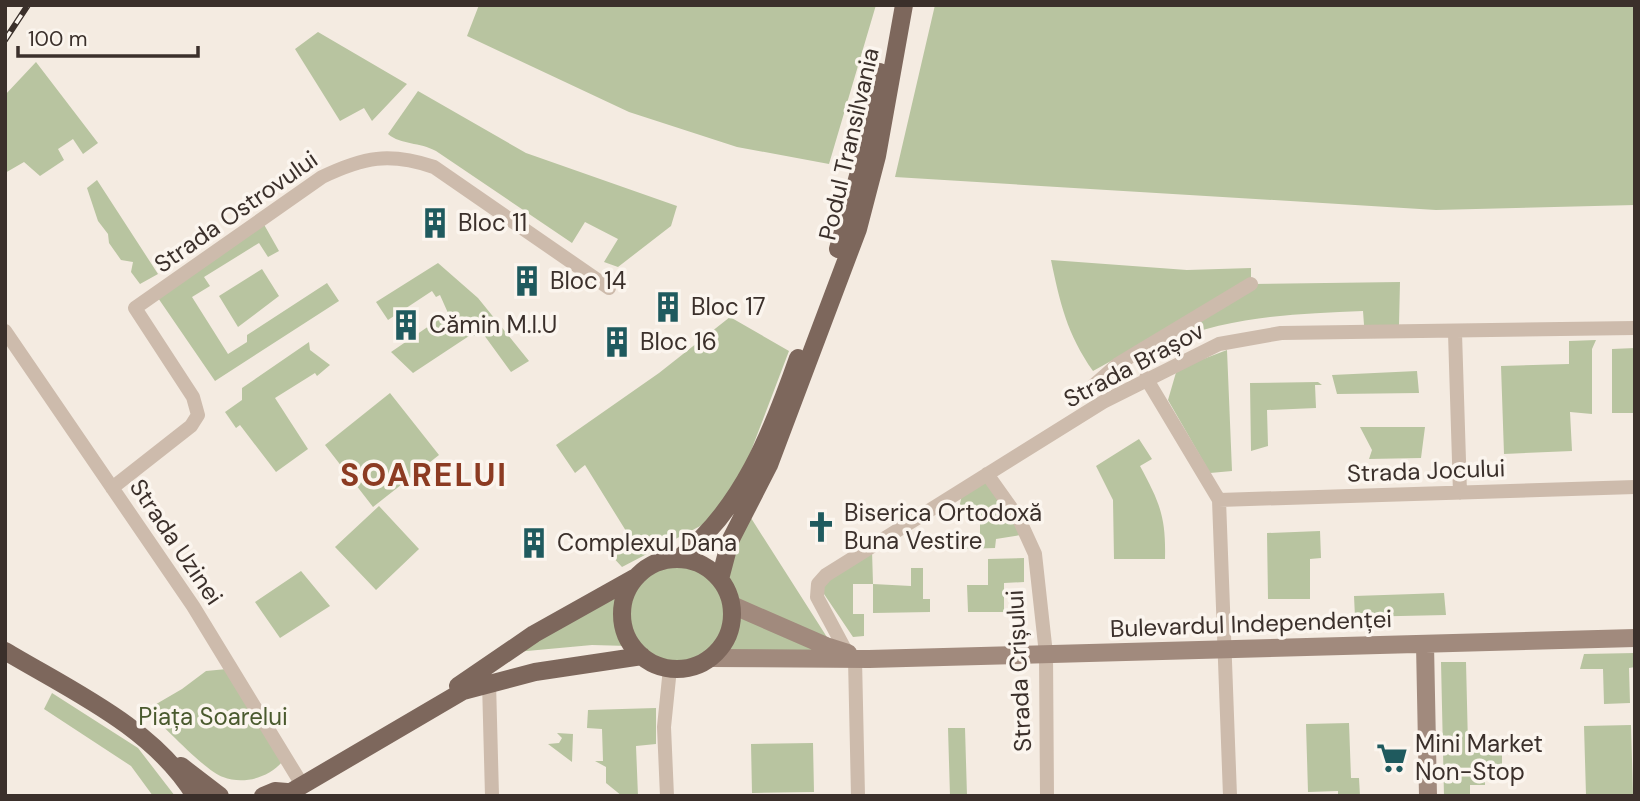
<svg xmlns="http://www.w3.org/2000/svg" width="1640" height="801" font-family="'DM Sans',sans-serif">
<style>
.green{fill:#b8c4a0}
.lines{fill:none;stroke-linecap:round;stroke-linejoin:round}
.street{stroke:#cdbbac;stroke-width:14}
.secondary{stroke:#a18a7d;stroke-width:18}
.primary{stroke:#7d675c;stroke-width:18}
.rail-casing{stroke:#3b302b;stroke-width:6}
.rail{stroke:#fbf5ee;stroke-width:3.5;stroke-dasharray:10;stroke-linecap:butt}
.labels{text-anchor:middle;stroke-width:7;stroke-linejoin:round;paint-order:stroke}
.street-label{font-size:24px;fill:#3b302b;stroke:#fbf5ee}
.poi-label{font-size:24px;fill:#3b302b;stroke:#fbf5ee;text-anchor:start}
.park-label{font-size:24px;fill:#4a5a2e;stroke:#fbf5ee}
.district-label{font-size:32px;font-weight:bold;letter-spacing:2px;fill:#8c3b22;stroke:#fbf5ee}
</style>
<rect width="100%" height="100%" fill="#f4ebe1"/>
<!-- green -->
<path class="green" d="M 479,5 L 876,5 L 829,164 L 737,147 L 629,112 L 467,36 Z
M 935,5 L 1635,5 L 1635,205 L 1436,210 L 895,177 Z
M 318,32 L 407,84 L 372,121 L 364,108 L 340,121 L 295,49 Z
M 36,62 L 98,143 L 83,154 L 73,139 L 58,149 L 64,160 L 40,176 L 24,162 L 5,173 L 5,95 Z
M 418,91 L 526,153 L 677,206 L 671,226 L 618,267 L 604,262 L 618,239 L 585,222 L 572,243 L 436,151 C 420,142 401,145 388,134 Z
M 97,180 L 158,274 L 140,284 L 131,272 L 133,262 L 121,260 L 109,243 L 108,234 L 98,221 L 87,188 Z
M 262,221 L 279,251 L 268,257 L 259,243 L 204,277 L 210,286 L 192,297 L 228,354 L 247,342 L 247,335 L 327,283 L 339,301 L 215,381 L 156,295 Z
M 1051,260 L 1187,270 L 1251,268 L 1251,284 L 1400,282 L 1399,325 L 1364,325 L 1363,311 C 1294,314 1230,316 1166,343 L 1156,336 L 1093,371 C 1067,334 1060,303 1051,260 Z
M 438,263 L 478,298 L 529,361 L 511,372 L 484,335 L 469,336 L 413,373 L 391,352 L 448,313 L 440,295 L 436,297 L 432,291 L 388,320 L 376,302 Z
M 262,269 L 279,296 L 238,327 L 219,296 Z
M 730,317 L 789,351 L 746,464 L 729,496 L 706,523 L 622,567 L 610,554 L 631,539 L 585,465 L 575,473 L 556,445 L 659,373 Z
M 1596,340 L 1592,349 L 1592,414 L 1570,412 L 1572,451 L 1504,454 L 1501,366 L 1569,364 L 1569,341 Z
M 309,342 L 310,350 L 330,365 L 317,376 L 315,373 L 275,398 L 308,449 L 276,472 L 240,425 L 236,428 L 225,412 L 242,400 L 242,388 Z
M 1635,348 L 1635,413 L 1612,413 L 1612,349 Z
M 1227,350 L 1232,471 L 1210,473 L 1168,400 L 1177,369 Z
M 1417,371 L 1419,393 L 1337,394 L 1332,375 Z
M 1318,382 L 1322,385 L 1315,385 L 1316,408 L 1267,410 L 1268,446 L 1251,451 L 1250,383 Z
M 390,393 L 439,455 L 373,507 L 325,445 Z
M 1425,427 L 1421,458 L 1369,459 L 1372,450 L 1360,427 Z
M 1139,439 L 1152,459 L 1140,466 C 1160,503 1166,517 1165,559 L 1114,559 L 1113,500 L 1096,466 Z
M 987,474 L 1027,534 L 996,539 L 995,548 L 964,549 L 960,545 L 980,544 L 980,509 L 959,509 L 963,489 Z
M 379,506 L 419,549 L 376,590 L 335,547 Z
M 751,518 L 832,645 L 733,599 C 720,562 733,550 751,518 Z
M 1320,531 L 1321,558 L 1310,559 L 1310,599 L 1268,599 L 1267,533 Z
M 872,550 L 873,584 L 911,586 L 911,568 L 923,568 L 923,599 L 930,599 L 930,612 L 873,613 L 873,584 L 853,584 L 853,614 L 864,614 L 864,636 L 853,637 L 824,594 L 824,582 Z
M 1024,558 L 1024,582 L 1004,583 L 1004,612 L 968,612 L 967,585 L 988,585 L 988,559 Z
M622 614a55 55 0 1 1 110 0a55 55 0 1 1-110 0Z
M 301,571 L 330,606 L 280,638 L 255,602 Z
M 625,589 C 615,608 619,627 628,646 L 592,645 L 516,652 Z
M 1444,593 L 1446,615 L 1355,617 L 1354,596 Z
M 734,608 L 849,656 L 716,655 C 732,642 737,628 734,608 Z
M 1635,653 L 1635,667 L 1629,668 L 1630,703 L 1604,704 L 1603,669 L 1580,669 L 1584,654 Z
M 1441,662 L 1466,662 L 1468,745 L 1502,744 L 1502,764 L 1485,765 L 1485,785 L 1470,785 L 1470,796 L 1444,796 Z
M 227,669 L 282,762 C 268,778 243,785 223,777 C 206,772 162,724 146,710 L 182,689 L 206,671 Z
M 52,693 L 138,748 L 175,796 L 153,796 L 131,766 L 44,709 Z
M 656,708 L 656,744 L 636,746 L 638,796 L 622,796 L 606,783 L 606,767 L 595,761 L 603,761 L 602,729 L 587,728 L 588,710 Z
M 1349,723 L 1351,778 L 1359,778 L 1360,796 L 1338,796 L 1338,791 L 1308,792 L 1306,724 Z
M 1631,725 L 1633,794 L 1586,795 L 1584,726 Z
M 948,728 L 965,728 L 967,796 L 950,796 Z
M 557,733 L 573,734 L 572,762 L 548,744 L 559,743 L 562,738 Z
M 813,743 L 814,792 L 752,793 L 751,744 Z"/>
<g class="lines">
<!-- street -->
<path class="street" d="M 5,331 L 193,606 L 301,783
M 1455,333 L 1460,493
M 1146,378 L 1219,500 L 1230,796
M 1093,386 L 1118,364 L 1251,284
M 987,474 L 1019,519 L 1035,554 L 1046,654 L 1047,796
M 112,488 L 191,426 L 198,415 L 193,397 L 135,308 L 322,177 C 364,157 389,152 434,167 L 609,288
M 1219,500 L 1635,487
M 847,653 L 817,597 L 818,584 L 826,575 L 1103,402 L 1219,344 L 1281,333 L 1635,328
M 855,659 L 858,796
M 489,682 L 492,796
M 667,796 L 664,727 L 670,668"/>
<!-- secondary -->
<path class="secondary" d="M 732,605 L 826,646 L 848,653
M 1425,644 L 1428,796
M 710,658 L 869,659 L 1635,638"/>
<!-- primary -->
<path class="primary" d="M 838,249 L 864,154 L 880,72
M 678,559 C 742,510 772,432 798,358
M622 614a55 55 0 1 1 110 0a55 55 0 1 1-110 0Z
M 720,579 L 730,541 L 769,465 L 858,229 L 877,156 L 904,5
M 5,651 C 72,691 154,728 195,796
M 458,686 L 534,634 L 634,578
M 181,766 L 220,796
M 263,796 L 275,791 L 287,792
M 284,796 L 463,691 L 535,672 L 642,656"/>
<defs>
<path id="rail" d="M 5,40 L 28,5"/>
</defs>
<!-- rail casing -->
<use href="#rail" class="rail-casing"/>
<!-- rail -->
<use href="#rail" class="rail"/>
</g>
<!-- icons -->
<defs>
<symbol id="building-bare" viewBox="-9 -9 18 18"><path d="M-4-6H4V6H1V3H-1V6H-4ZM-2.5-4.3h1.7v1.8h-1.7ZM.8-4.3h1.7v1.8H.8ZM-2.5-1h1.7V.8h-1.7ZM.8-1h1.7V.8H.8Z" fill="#1f5a5e" stroke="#fbf5ee" stroke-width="2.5" paint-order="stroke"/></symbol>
<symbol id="church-bare" viewBox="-9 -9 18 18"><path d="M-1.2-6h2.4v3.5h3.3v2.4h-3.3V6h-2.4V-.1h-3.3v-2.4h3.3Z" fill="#1f5a5e" stroke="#fbf5ee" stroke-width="2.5" paint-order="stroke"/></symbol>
<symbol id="supermarket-bare" viewBox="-9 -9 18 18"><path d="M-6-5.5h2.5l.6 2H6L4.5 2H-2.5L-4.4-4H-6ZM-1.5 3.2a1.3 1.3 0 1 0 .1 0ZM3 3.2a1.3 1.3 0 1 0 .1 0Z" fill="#1f5a5e" stroke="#fbf5ee" stroke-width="2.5" paint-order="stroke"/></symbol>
</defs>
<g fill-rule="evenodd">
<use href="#building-bare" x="413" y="201" width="44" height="44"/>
<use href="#building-bare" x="505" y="259" width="44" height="44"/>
<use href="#building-bare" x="646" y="285" width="44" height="44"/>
<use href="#building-bare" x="384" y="303" width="44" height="44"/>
<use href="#building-bare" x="595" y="320" width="44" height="44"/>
<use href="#church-bare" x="799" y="505" width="44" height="44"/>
<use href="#building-bare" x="512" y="521" width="44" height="44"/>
<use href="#supermarket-bare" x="1370" y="736" width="44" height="44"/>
</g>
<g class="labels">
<!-- street labels -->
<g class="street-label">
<text transform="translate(849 144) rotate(-77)" y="8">Podul Transilvania</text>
<text transform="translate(236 212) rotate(-35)" y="8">Strada Ostrovului</text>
<text transform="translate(1134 365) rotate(-28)" y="8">Strada Brașov</text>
<text transform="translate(1426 471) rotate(-2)" y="8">Strada Jocului</text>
<text transform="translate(176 542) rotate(56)" y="8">Strada Uzinei</text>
<text transform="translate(1251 624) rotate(-2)" y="8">Bulevardul Independenței</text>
<text transform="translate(1019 671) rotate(-93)" y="8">Strada Crișului</text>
</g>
<!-- poi labels -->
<g class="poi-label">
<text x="458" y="231">Bloc 11</text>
<text x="550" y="289">Bloc 14</text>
<text x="691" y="315">Bloc 17</text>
<text x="429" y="333">Cămin M.I.U</text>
<text x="640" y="350">Bloc 16</text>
<text x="844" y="521">Biserica Ortodoxă<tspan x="844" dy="28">Buna Vestire</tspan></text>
<text x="557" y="551">Complexul Dana</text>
<text x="1415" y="752">Mini Market<tspan x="1415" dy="28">Non-Stop</tspan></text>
</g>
<!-- park labels -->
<g class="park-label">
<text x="213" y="725">Piața Soarelui</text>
</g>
<!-- district labels -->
<g class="district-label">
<text x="424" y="486">SOARELUI</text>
</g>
</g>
<!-- border -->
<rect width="1640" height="801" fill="none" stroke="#3b302b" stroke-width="14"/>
<!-- scale -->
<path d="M18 46v10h180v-10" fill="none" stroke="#3b302b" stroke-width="3.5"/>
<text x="28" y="46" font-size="21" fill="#3b302b" stroke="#fbf5ee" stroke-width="5" paint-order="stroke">100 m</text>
</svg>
